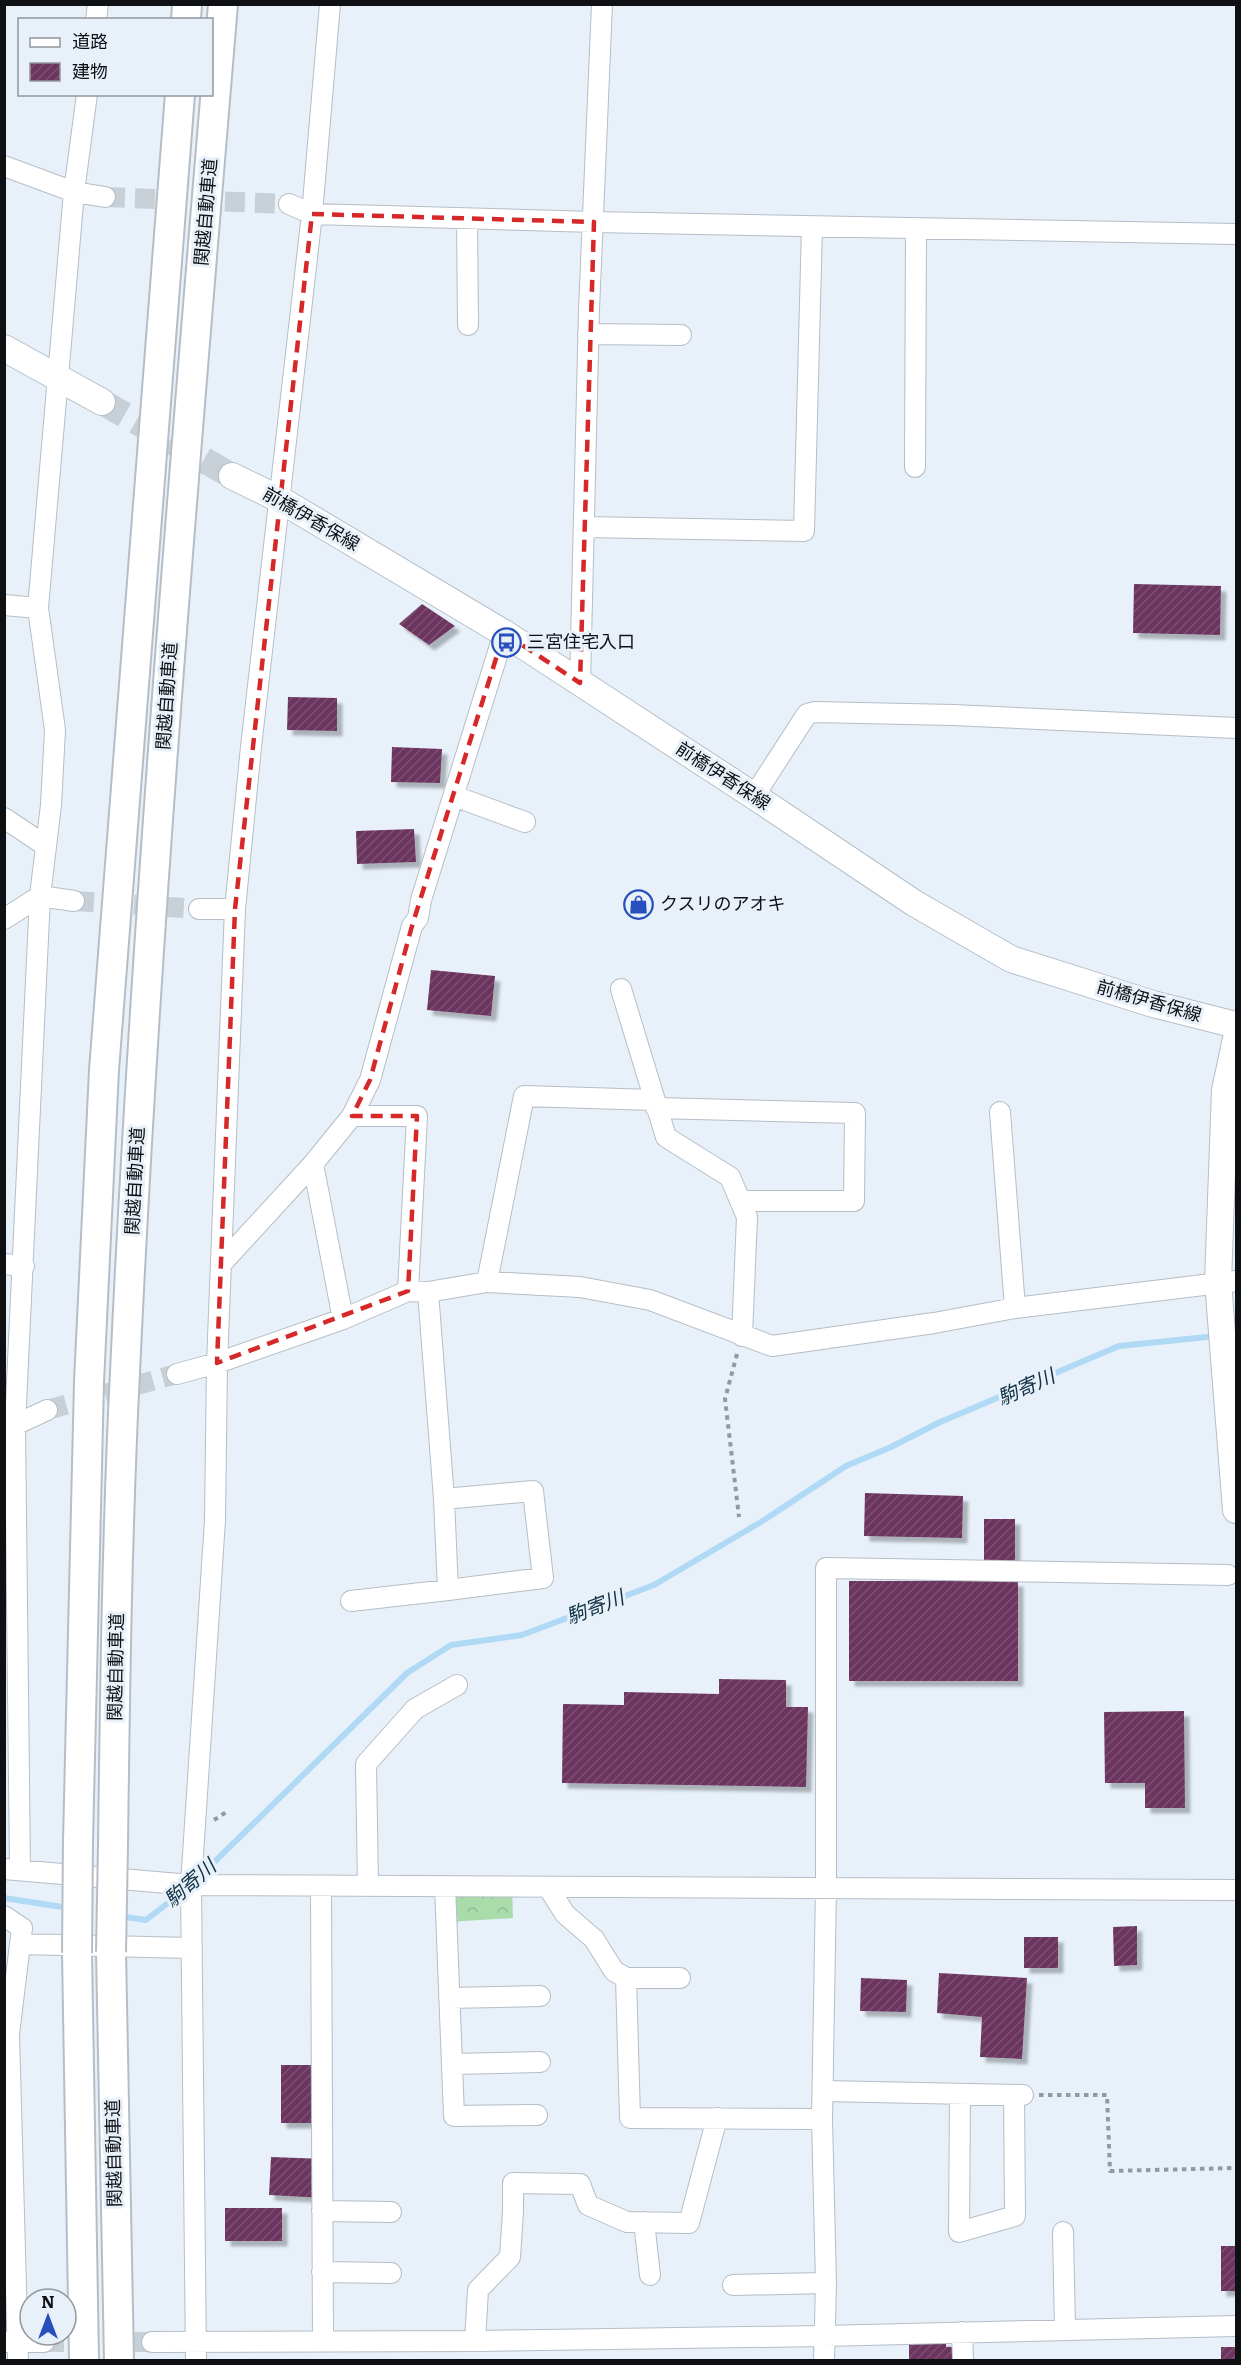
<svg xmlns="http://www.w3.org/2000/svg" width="1241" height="2365" font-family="Literata,'Noto Sans JP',serif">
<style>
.park{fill:url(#park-crowns)}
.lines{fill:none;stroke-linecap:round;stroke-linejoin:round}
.stream{stroke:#afd9f5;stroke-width:6}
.building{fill:url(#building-hatch);filter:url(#shadow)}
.minor-tunnel{stroke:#c7cfd7;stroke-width:20;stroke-dasharray:20 10;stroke-linecap:butt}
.major-tunnel{stroke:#c7cfd7;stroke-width:26;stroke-dasharray:26 13;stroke-linecap:butt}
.minor-casing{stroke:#b5bec6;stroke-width:22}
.major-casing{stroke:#b5bec6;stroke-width:28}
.highway-casing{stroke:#b5bec6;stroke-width:32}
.path{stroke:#9399a0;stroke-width:4;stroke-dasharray:4.5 4.5;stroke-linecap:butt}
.minor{stroke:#fff;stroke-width:20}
.major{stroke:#fff;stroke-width:26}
.highway{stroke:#fff;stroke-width:28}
.highway-bridge-casing{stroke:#b5bec6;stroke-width:32;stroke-linecap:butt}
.highway-bridge{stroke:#fff;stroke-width:28}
.marked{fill:none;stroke:#d62828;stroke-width:4.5;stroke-dasharray:12 8;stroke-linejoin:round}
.labels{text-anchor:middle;stroke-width:6;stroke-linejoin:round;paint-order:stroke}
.street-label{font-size:18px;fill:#0e1013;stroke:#e8f1fa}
.poi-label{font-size:18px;fill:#0e1013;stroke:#e8f1fa;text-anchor:start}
.water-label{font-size:20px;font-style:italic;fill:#103144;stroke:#e8f1fa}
</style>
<defs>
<pattern id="park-crowns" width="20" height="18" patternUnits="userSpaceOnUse" patternTransform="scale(1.5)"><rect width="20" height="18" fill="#aadbab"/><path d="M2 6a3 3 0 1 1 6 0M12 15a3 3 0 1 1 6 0" fill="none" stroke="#91bb92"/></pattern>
<pattern id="building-hatch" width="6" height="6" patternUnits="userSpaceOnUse" patternTransform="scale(1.5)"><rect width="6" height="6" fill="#6c3560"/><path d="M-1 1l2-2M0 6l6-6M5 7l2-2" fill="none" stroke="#7b4f72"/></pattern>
<filter id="shadow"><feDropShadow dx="5.5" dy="5.5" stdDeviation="1.5" flood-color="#0004"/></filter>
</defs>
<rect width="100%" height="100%" fill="#e8f1fa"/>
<!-- park -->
<path class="park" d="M 452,1886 L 512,1886 L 513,1918 L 447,1922 Z"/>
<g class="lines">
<!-- stream -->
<path class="stream" d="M 196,1880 L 407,1673 L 451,1645 L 522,1635 L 654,1585 L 761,1522 L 846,1466 L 891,1447 L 938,1423 L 1119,1346 L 1217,1336
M 4,1898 L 69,1908
M 118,1916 L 146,1920 L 186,1889"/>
</g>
<!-- building -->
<path class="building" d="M 1134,584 L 1221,586 L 1220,635 L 1133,633 Z
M 422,604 L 455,626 L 429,645 L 399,624 Z
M 288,697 L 337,698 L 337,731 L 287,730 Z
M 392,747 L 442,749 L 440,783 L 391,782 Z
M 414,829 L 416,862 L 357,864 L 356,831 Z
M 431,970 L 495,976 L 491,1016 L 427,1010 Z
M 865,1493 L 963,1496 L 962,1538 L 864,1536 Z
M 984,1519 L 1015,1519 L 1015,1562 L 984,1562 Z
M 849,1581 L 1018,1581 L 1018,1681 L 849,1681 Z
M 719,1679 L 786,1680 L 786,1707 L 808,1707 L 806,1787 L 562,1783 L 563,1704 L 624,1705 L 624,1692 L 719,1694 Z
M 1184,1711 L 1185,1808 L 1145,1808 L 1145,1783 L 1105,1783 L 1104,1712 Z
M 1137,1926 L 1137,1965 L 1114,1966 L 1113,1927 Z
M 1024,1937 L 1058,1937 L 1058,1968 L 1024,1968 Z
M 939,1973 L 1027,1978 L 1022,2059 L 980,2057 L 982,2017 L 937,2013 Z
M 861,1978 L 907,1980 L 906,2012 L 860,2011 Z
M 281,2065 L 321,2065 L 321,2123 L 281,2123 Z
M 271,2157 L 326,2159 L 324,2198 L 269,2195 Z
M 225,2208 L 282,2208 L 282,2241 L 225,2241 Z
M 1221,2246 L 1236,2246 L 1236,2291 L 1221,2291 Z
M 909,2341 L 946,2341 L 946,2347 L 952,2347 L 952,2360 L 909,2360 Z
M 1221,2347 L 1236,2347 L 1236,2360 L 1221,2360 Z"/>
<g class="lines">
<!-- minor-tunnel -->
<path class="minor-tunnel" d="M 105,197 L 289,204
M 74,901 L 199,909
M 47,1410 L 177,1374
M 44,2342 L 152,2342"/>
<!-- major-tunnel -->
<path class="major-tunnel" d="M 102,402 L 232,476"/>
<defs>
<path id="minor" d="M 96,20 L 98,4
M 4,166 L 74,192 L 105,197
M 289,204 L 312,214 L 594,222 L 1236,234
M 467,219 L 468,325
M 588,334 L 681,335
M 915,467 L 916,229
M 584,527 L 804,531 L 812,227
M 4,605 L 38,608
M 580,683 L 589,310 L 602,4
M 454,796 L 525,822
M 754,796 L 807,714 L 814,712 L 953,715 L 1236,728
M 4,818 L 46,846
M 199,909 L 235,909
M 4,919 L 40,896 L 74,901
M 621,989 L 666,1137 L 730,1177 L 747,1217 L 742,1336
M 656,1108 L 855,1113 L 854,1201 L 740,1201
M 1000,1112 L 1015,1308
M 352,1116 L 417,1116 L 408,1291
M 313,1164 L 343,1319
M 223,1262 L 313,1164 L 352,1116 L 370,1080 L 412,926 L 418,918 L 421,900 L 504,633
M 4,1264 L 24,1266
M 487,1282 L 524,1096 L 654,1100
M 428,1292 L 444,1499 L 448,1590 L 543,1578 L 533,1491 L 444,1499
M 177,1374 L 217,1363 L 343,1319 L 408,1291 L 428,1292 L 487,1282 L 580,1287 L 650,1300 L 772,1346 L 934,1323 L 1015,1308 L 1236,1281
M 4,1425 L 15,1425 L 47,1410
M 351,1601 L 448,1590
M 4,1869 L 191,1885 L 1236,1890
M 20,1870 L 15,1425 L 40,896 L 51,805 L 55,730 L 38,608 L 74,192 L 87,94
M 321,1886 L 323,2341
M 368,1886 L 366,1764 L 415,1709 L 457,1685
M 445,1886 L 454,2116 L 537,2115
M 548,1887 L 565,1914 L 594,1939 L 614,1971 L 626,1978 L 680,1978
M 4,1916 L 22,1928 L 9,2034 L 18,2360
M 20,1944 L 191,1948
M 626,1978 L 630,2118 L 822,2119
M 449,1998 L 540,1996
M 452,2064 L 540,2062
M 823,2091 L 1023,2095
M 960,2094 L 959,2232 L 1015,2216 L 1014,2095
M 322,2211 L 391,2212
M 644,2222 L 650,2275
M 1063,2232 L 1065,2330
M 322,2272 L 391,2273
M 733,2285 L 826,2283
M 962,2332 L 963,2360
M 475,2341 L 478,2290 L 510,2257 L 513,2211 L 513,2183 L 580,2184 L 588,2205 L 627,2222 L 689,2223 L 717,2118
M 5,2342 L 44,2342
M 152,2342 L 475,2341 L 824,2336 L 1236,2326
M 196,2360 L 191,1885 L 215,1520 L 217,1363 L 235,909 L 251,747 L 312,214 L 330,4
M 824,2360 L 826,2283 L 822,2119 L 826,1888 L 826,1568 L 1228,1575"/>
<path id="major" d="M 4,348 L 102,402
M 232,476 L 279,499 L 504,633 L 754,796 L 914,903 L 1011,959 L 1153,1004 L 1236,1025
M 1236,1039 L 1225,1090 L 1218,1282 L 1236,1510"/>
<path id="highway" d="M 186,20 L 187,4
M 78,1841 L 89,1382 L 104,1070 L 180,94
M 113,1845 C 115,1687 117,1530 125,1372 C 146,916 185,460 223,4
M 111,1952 L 119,2360
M 77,1953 L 84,2360"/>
</defs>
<!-- minor casing -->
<use href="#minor" class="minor-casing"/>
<!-- major casing -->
<use href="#major" class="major-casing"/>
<!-- highway casing -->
<use href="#highway" class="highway-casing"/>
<!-- path -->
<path class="path" d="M 737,1354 L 725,1399 L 739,1517
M 214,1820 L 228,1811
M 1039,2095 L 1107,2095 L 1110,2171 L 1236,2168"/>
<!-- minor -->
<use href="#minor" class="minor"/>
<!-- major -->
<use href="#major" class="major"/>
<!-- highway -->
<use href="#highway" class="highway"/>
<defs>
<path id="highway-bridge" d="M 111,1952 L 113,1845
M 77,1953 L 78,1841"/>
</defs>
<!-- highway-bridge casing -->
<use href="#highway-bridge" class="highway-bridge-casing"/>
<!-- highway-bridge -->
<use href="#highway-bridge" class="highway-bridge"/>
</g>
<!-- marked area -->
<path class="marked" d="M 312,214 L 594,222 L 580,683 L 504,633 L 412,926 L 370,1080 L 352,1116 L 417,1116 L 408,1291 L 217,1363 L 235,909 Z"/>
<!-- icons -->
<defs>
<symbol id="bus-ring" viewBox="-11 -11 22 22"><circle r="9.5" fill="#e8f1fa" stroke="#274fbe" stroke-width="1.5"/><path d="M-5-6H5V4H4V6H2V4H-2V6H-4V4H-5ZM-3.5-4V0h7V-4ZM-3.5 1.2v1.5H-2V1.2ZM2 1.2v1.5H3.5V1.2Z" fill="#274fbe"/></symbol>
<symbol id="shop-ring" viewBox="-11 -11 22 22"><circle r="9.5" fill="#e8f1fa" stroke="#274fbe" stroke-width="1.5"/><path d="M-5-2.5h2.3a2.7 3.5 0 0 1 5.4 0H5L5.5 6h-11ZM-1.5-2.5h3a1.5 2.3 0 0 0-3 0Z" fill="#274fbe"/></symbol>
</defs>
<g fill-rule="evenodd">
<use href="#bus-ring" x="490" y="626" width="33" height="33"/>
<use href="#shop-ring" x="622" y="888" width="33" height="33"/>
</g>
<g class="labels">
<!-- street labels -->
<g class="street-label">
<text transform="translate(206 212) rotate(-85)" y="6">関越自動車道</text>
<text transform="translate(311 519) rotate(30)" y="6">前橋伊香保線</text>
<text transform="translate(167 696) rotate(-86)" y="6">関越自動車道</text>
<text transform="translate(723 776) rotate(33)" y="6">前橋伊香保線</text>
<text transform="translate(1149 1001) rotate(16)" y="6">前橋伊香保線</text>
<text transform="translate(135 1181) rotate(-87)" y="6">関越自動車道</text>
<text transform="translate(116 1667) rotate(-89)" y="6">関越自動車道</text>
<text transform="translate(114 2153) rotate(-91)" y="6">関越自動車道</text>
</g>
<!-- poi labels -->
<g class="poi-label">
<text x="527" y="648">三宮住宅入口</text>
<text x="660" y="910">クスリのアオキ</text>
</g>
<!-- water labels -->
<g class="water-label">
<text transform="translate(1026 1387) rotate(-24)" y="7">駒寄川</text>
<text transform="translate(595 1607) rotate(-21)" y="7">駒寄川</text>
<text transform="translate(190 1883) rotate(-41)" y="7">駒寄川</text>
</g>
</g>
<!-- border -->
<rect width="1241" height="2365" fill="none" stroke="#0e1013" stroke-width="12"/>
<!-- legend -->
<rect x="18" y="18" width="195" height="78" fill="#e8f1fa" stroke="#91979e" stroke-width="1.5"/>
<rect x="30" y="38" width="30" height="9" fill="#ffffff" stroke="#91979e" stroke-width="1.5"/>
<text x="72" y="48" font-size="18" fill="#0e1013">道路</text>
<rect x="30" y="63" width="30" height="18" fill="url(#building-hatch)" stroke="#91979e" stroke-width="1.5"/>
<text x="72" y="78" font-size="18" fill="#0e1013">建物</text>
<!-- north arrow -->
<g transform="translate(48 2317)"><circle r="28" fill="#e8f1fa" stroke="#91979e" stroke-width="1.5"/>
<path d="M0-4.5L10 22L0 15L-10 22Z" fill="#274fbe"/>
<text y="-9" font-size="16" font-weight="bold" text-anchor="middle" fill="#0e1013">N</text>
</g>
</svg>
